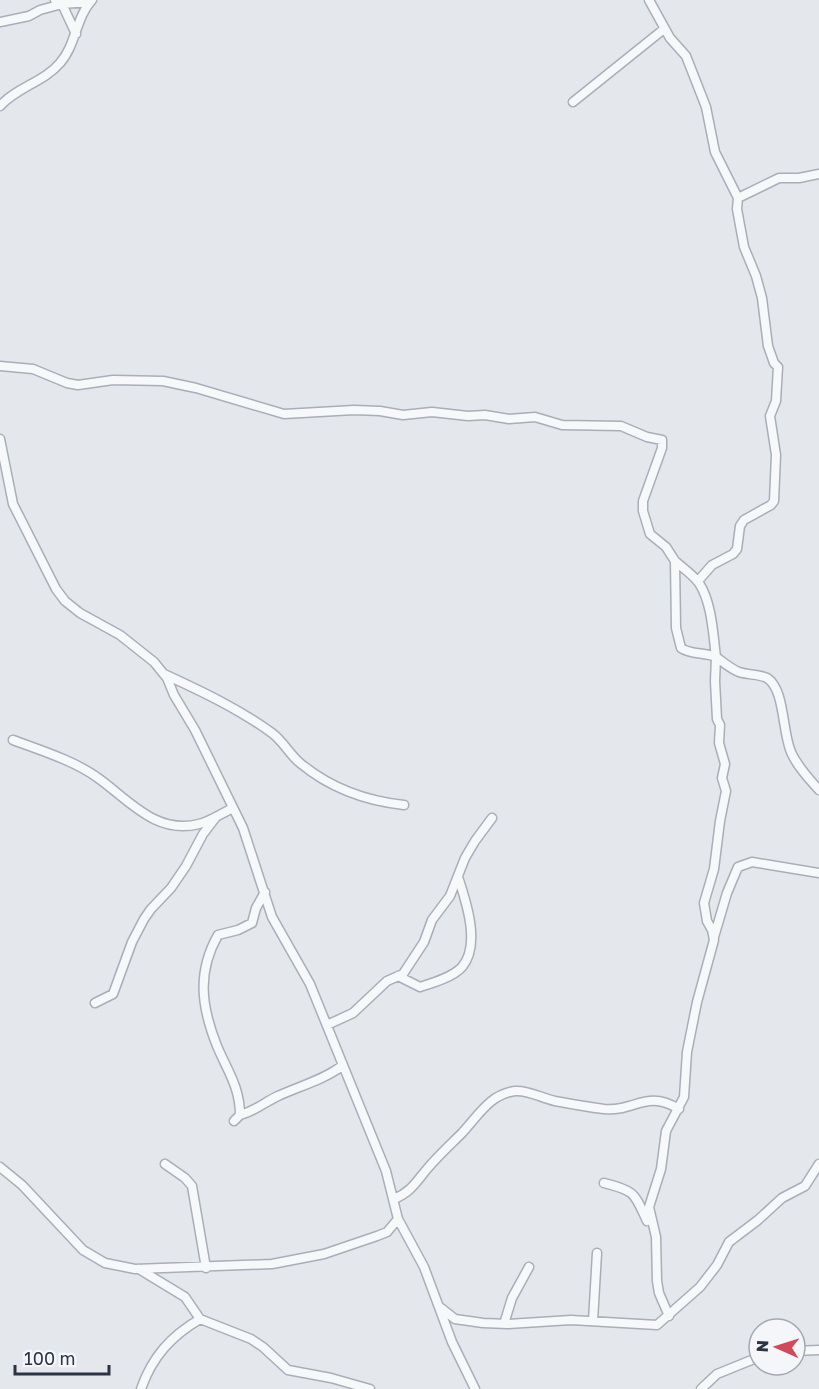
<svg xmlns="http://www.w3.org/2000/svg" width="819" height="1389" font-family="'Golos Text',sans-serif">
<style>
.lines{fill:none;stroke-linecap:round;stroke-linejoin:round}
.minor-casing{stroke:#a9aeb7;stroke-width:11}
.minor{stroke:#f7f8fa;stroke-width:8}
</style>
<rect width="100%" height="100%" fill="#e4e7ec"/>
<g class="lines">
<defs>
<path id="minor" d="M 55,0 L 62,4 L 76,34
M 649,0 L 670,38 L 686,56 L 706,107 L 715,152 L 738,198 L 737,209 L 744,247 L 756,276 L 762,298 L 768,346 L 774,363 L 778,367 L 776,401 L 770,416 L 776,455 L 774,501 L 771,505 L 744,520 L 740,526 L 737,549 L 733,554 L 712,565 L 698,581
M 0,22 L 29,16 L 40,10 L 62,4 L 90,2
M 573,102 L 664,29
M 0,106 C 17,87 44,82 60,63 C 76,45 76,17 92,0
M 738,198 L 779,178 L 799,178 L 819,174
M 0,366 L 33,369 L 67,383 L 78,385 L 113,380 L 163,381 L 196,388 L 284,414 L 354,410 L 380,411 L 403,415 L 432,412 L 468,416 L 485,415 L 509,419 L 535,417 L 562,425 L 621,426 L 647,437 L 662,440 L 662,448 L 643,501 L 643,511 L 650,534 L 666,547 L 675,561 L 676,628 L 681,648 C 691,655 705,652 716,657 L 715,681 L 717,719 L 720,725 L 719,743 L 725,764 L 722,778 L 726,791 L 720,821 L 714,869 L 704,903 L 707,921 L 712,930 L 714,940 L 697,1002 L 687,1052 L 684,1097 L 666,1131 L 661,1169 L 649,1207 L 656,1237 L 657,1281 L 659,1293 L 669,1316
M 0,439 L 13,504 L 56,589 L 65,601 L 80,613 L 120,635 L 154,662 L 167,678 L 174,695 L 195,730 L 243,828 L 272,917 L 310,984 L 386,1171 L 398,1219 L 424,1267 L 452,1342 L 475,1389
M 675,561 C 683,568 693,575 699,583 C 712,603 713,634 716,657 C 723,662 731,669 739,672 C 748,675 759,674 767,678 C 785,689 782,732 791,752 C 797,766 809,779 819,790
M 164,674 C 201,691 239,709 272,733 C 283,741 290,755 300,763 C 330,788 366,801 404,805
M 13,740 C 40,750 75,761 98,778 C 129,800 156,835 199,824 C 211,821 222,813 233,808
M 714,937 L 727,893 L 738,867 L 752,862 L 819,873
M 398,976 L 420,987 C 433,983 453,977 462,967 C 481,945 466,901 458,877
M 95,1003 L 113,994 L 132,942 L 144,919 L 151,909 L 171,888 L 186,866 L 203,834 L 216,817
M 327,1025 L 353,1013 L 387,981 L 403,974 L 424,942 L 432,920 L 450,896 L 465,858 L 475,841 L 492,818
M 240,1115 C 255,1111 265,1102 278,1096 C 300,1086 323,1080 342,1066
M 234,1121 L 240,1115 C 240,1087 227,1070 217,1046 C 201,1006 197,972 218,935 L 238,930 L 252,923 L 256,908 L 265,892
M 165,1164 L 185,1178 L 192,1186 L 206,1268
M 0,1167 L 22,1185 L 83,1250 L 105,1263 L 135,1269 L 272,1264 L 324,1254 L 377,1236 L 387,1232 L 398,1219
M 604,1183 C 636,1191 634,1193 647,1221
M 394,1199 C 411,1192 416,1182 427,1169 C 438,1156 450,1145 462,1133 C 478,1116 490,1094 515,1091 C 529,1090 541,1098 555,1101 C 571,1104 588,1107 604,1109 C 635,1112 646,1089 679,1109
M 139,1269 L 185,1297 L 200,1319 C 171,1336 152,1357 141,1389
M 441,1308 L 455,1319 L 483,1323 L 508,1324 L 571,1320 L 657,1325 L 700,1287 L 717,1265 L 729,1242 L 758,1220 L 782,1198 L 805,1186 L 819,1164
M 200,1319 L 251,1339 L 263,1347 L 288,1370 L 331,1378 L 370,1389
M 593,1321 L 597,1253
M 504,1324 L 512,1298 L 529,1267
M 795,1351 L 819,1350
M 701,1389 L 717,1374 L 759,1357"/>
</defs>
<!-- minor casing -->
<use href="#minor" class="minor-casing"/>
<!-- minor -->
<use href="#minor" class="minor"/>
</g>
<!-- north arrow -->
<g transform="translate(777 1347) rotate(273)"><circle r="28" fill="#f4f6f9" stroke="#a4a8b1" stroke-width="1.5"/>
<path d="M0-4.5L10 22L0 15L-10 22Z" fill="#d1495b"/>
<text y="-9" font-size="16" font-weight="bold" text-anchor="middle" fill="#2b3445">N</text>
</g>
<!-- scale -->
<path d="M15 1365v9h94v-9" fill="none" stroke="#2b3445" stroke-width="3"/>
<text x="24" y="1365" font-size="18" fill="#2b3445" stroke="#f4f6f9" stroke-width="4.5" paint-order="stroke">100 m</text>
</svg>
